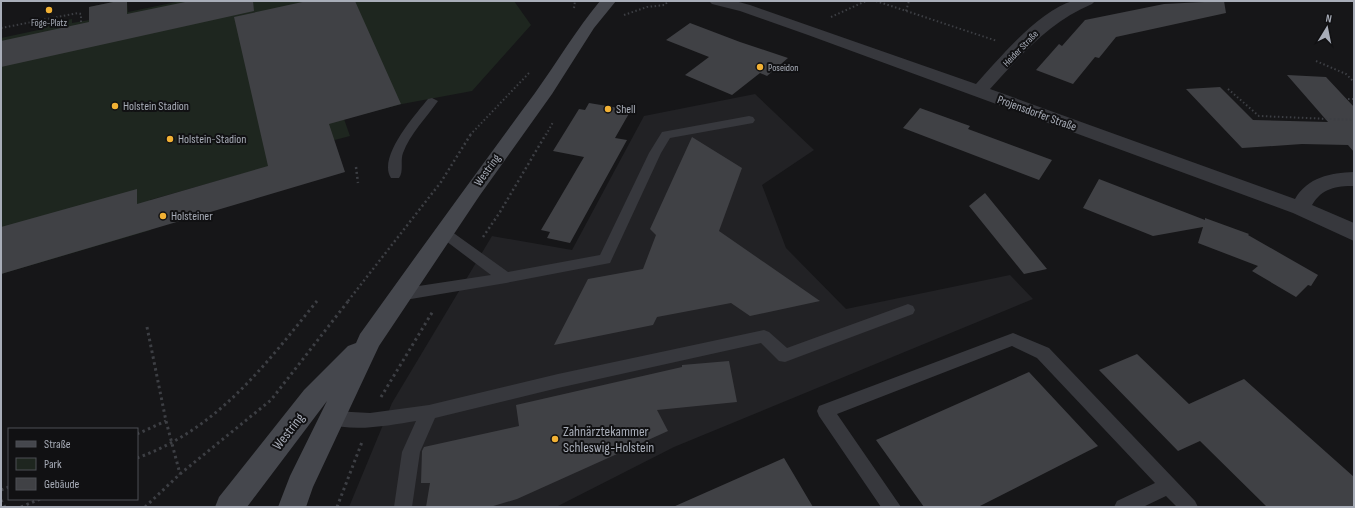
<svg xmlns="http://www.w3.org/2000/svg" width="1355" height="508" font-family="'Sofia Sans Condensed',sans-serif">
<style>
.built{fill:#222225}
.green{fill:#1e261f}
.building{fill:#404145}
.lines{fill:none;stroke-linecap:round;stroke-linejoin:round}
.path-far2{stroke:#3d3f44;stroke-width:2;stroke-dasharray:1.5 2.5;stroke-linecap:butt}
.path-far1{stroke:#3d3f44;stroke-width:2.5;stroke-dasharray:2 3;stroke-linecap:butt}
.path{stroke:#3d3f44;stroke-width:3;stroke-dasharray:2.5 3.5;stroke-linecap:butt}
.lane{fill:#37383d;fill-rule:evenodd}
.street{fill:#37383d;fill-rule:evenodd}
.secondary{fill:#45474d;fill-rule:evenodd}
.poi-dot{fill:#f2b134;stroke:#111113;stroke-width:1.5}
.labels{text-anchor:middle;stroke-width:4;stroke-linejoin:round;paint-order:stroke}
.far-poi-label{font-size:10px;fill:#a8adb8;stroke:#111113}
.far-street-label{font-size:10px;fill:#a8adb8;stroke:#111113}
.poi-label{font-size:12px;fill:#a8adb8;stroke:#111113;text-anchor:start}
.street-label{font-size:12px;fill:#a8adb8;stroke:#111113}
.near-street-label{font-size:14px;fill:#a8adb8;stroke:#111113}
.near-poi-label{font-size:14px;fill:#a8adb8;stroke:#111113;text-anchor:start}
</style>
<rect width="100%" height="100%" fill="#161618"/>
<!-- built -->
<path class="built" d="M 755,94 L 814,150 L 762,185 L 786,248 L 846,309 L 1010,275 L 1033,299 L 674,447 L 556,507 L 349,507 L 392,403 L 492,236 L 572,250 L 644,116 Z"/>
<!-- green -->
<path class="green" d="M 118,1 L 127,1 L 128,12 L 181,1 L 514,1 L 531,25 L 472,91 L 402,104 L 344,119 L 350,136 L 327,142 L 331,154 L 242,174 L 150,200 L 151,230 L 1,274 L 1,38 L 43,29 L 43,25 L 72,19 L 72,23 L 89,20 L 89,7 Z"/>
<!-- building -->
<path class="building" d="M 118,1 L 127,1 L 127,14 L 190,1 L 253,1 L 254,11 L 1,67 L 1,41 L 89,22 L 89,7 Z
M 307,1 L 355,1 L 401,104 L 329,124 L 345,172 L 1,274 L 1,227 L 137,189 L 137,204 L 268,166 L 234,17 Z
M 1224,1 L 1226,13 L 1116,37 L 1099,58 L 1095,57 L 1073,84 L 1036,70 L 1059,44 L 1062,46 L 1085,20 L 1164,4 Z
M 690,23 L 740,42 L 788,58 L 767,76 L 760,73 L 732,95 L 685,75 L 709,57 L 666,40 Z
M 1287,75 L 1326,77 L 1354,107 L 1354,152 L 1348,145 L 1302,144 L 1242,148 L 1186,89 L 1220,87 L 1253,120 L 1328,122 Z
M 589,103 L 631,110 L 615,138 L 627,140 L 570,243 L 547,238 L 550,232 L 541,230 L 584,157 L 553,151 L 579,109 L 585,110 Z
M 920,108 L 970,126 L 968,129 L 1052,160 L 1039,180 L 903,128 Z
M 692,137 L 742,168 L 719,231 L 820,301 L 750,316 L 731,303 L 657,317 L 653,325 L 554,345 L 588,279 L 643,269 L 656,235 L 650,229 Z
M 1099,179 L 1205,220 L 1205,218 L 1249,234 L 1248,235 L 1318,275 L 1311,286 L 1308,285 L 1296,297 L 1252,271 L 1258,266 L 1198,243 L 1203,227 L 1153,236 L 1083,208 Z
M 985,193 L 1047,269 L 1024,274 L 969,206 Z
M 1137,354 L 1189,404 L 1244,379 L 1354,477 L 1354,507 L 1267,507 L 1200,441 L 1178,451 L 1099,370 Z
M 729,361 L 737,402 L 657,410 L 668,431 L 517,499 L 490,507 L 426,507 L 430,483 L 421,483 L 422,451 L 424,447 L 519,426 L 516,405 L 682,367 L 682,365 Z
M 1029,372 L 1098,446 L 978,507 L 924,507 L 876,440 Z
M 784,458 L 813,507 L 673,507 Z"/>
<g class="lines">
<!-- path-far2 -->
<path class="path-far2" d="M 876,1 L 997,41
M 574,8 L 575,1
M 906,11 L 909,1
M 624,15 L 647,7 L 665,5 L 668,1
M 831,17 L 866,1
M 1,28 L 78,13 L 81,14 L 81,22
M 1316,61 L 1346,74 L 1354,82
M 1228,89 L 1259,116 L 1354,120
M 1344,99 L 1354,99
M 470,135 L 529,73
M 546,135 L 553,122"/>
<!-- path-far1 -->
<path class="path-far1" d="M 356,167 L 358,183
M 483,237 L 500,212 L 546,134
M 348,301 L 441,182 L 471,134"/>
<!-- path -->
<path class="path" d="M 147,327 L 166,421 L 180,474
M 381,397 L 433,311
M 137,434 L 166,421
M 137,458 C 218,429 265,365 317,301
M 1,490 L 9,487
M 1,500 L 5,507
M 21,507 L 40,499
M 145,507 L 180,474 L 271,400 L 349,300
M 337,507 L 362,442"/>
<!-- lane -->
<path class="lane" d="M 432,98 L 438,101 C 426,118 410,134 403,153 C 400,161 404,171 399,178 L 391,178 C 377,157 416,114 428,99 Z
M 749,116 L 753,117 L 755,120 L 753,123 L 670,138 L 661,153 L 610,263 L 506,283 L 399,301 L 394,299 L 392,295 L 394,291 L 399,289 L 491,275 L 438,235 L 436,232 L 438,229 L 443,227 L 448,229 L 508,272 L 600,255 L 649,153 L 662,132 Z
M 908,304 L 913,306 L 915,310 L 913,314 L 785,362 L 779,361 L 761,343 L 558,388 L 435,418 L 420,452 L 412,507 L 394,507 L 402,452 L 416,421 C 390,425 353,433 327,423 L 325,418 L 327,413 L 333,411 L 370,413 L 429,405 L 558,374 L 764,330 L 769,332 L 787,348 Z
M 1013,333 L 1049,348 L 1195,501 L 1198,507 L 1177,507 L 1166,496 L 1143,507 L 1114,507 L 1117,501 L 1155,483 L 1037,358 L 1012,346 L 837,414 L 901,507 L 881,507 L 819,416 L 817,411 L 819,406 Z"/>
<!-- street -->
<path class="street" d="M 709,1 L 735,1 L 750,5 L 976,84 C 999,59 1039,10 1073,1 C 1080,0 1088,1 1095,1 L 1092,4 C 1049,22 1021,55 990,89 L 1295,199 C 1308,177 1330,173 1354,172 L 1354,186 C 1336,186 1322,188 1312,205 L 1354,223 L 1354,241 L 1293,213 L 808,35 L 740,11 L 712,4 Z"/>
<!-- secondary -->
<path class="secondary" d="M 600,1 L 616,1 L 594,28 L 552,94 L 480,195 L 379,346 L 313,487 L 306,507 L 278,507 L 290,476 L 327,401 L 247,507 L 215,507 L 219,497 L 304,390 L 348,346 L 356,343 L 360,334 C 418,253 476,173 535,93 C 557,62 576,30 600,1 Z"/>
</g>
<!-- markers -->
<g class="poi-dot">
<circle cx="49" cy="10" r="4"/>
<circle cx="760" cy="67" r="4"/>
<circle cx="115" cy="106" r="4"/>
<circle cx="608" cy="109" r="4"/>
<circle cx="170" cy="139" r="4"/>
<circle cx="163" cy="216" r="4"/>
<circle cx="555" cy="439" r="4"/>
</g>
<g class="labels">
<!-- far-poi labels -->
<g class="far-poi-label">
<text x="49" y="26">Föge-Platz</text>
<text x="768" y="71" text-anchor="start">Poseidon</text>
</g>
<!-- far-street labels -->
<g class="far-street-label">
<text transform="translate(1020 48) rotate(-46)" y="4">Heider Straße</text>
</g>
<!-- poi labels -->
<g class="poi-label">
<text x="123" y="110">Holstein Stadion</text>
<text x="616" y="113">Shell</text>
<text x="178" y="143">Holstein-Stadion</text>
<text x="171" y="220">Holsteiner</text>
</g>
<!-- street labels -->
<g class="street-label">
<text transform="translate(1037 113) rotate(20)" y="4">Projensdorfer Straße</text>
<text transform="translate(487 170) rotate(-54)" y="4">Westring</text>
</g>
<!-- near-street labels -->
<g class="near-street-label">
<text transform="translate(288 431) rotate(-52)" y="5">Westring</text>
</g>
<!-- near-poi labels -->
<g class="near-poi-label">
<text x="563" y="436">Zahnärztekammer<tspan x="563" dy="16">Schleswig-Holstein</tspan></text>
</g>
</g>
<!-- border -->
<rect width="1355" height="508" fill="none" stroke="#a8adb8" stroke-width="4"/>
<!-- legend -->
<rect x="8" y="428" width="130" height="72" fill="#111113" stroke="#4d4f55"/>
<rect x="16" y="441" width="20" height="6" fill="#45474d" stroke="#4d4f55"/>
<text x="44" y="448" font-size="12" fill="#a8adb8">Straße</text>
<rect x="16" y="458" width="20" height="12" fill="#1e261f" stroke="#4d4f55"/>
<text x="44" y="468" font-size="12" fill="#a8adb8">Park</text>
<rect x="16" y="478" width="20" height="12" fill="#404145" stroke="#4d4f55"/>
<text x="44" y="488" font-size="12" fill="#a8adb8">Gebäude</text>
<!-- north arrow -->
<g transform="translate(1327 28) rotate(10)" stroke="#111113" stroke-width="3" paint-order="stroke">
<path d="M0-3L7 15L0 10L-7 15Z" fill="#a8adb8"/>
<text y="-6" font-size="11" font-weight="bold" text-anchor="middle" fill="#a8adb8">N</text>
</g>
</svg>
